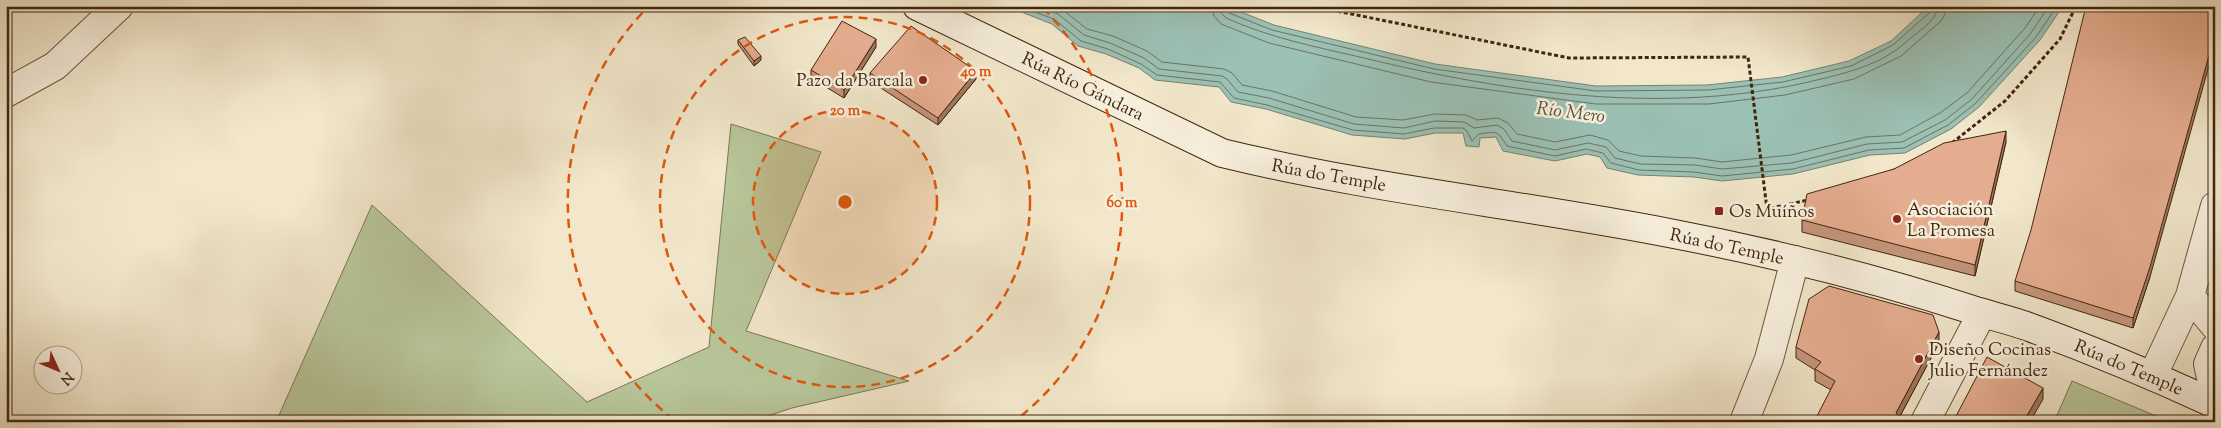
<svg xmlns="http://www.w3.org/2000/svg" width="2221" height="428" font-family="'Sorts Mill Goudy',serif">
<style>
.green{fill:#b8c69a;stroke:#7c7654}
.water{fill:#9bc0b4;stroke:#778271}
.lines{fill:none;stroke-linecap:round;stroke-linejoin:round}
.shore{stroke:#6e7360;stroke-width:1}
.street-casing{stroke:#6d563c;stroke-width:30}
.secondary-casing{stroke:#41260d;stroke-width:30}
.path{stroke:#41260d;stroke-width:3;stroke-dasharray:4 2.5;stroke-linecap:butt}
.street{stroke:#f7efdd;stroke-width:28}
.secondary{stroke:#f7efdd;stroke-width:28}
.wall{fill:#c5957b;stroke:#41260d}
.shaded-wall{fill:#a07964;stroke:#41260d}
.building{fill:#e5ad8f;stroke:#41260d}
.ring{fill:none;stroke:#e0560c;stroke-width:2.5;stroke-dasharray:9 6}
.poi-dot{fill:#8f2418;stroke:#f7efdd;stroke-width:2}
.labels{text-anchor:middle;stroke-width:5;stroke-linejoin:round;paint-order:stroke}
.poi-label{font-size:18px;fill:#41260d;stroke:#f7efdd;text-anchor:start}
.street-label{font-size:18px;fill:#41260d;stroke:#f7efdd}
.water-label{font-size:19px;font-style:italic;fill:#5c543f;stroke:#f7efdd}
.centre{fill:#e0560c;stroke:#f7efdd;stroke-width:2.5}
.ring-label{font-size:15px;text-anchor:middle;font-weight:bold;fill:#e0560c;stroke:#f7efdd;stroke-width:5;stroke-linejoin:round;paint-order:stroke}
</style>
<rect width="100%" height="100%" fill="#f2e7cb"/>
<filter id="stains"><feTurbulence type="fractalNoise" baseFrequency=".004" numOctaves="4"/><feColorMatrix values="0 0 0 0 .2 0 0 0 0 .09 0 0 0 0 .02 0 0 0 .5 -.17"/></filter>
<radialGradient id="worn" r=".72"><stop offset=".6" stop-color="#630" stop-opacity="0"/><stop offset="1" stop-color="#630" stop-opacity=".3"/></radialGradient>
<!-- green -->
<path class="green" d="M 731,124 L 821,152 L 746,331 L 909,381 L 792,408 L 749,422 L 276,422 L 372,205 L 587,402 L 709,347 Z
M 2072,381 L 2161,418 L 2158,422 L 2054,422 Z"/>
<!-- water -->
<path class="water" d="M 1006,6 L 1226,6 L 1274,25 L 1435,64 L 1596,86 L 1707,85 L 1782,77 L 1849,61 L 1891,41 L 1929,6 L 2063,6 L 2040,40 L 1979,107 L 1951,129 L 1905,153 L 1870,155 L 1793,174 L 1722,181 L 1694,177 L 1638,175 L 1607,168 L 1600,157 L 1587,154 L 1555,161 L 1503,151 L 1496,137 L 1480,138 L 1479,147 L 1466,146 L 1463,133 L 1435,133 L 1405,139 L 1352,135 L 1266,109 L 1231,102 L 1219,87 L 1155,80 L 1139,68 L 1106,54 L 1078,46 L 1052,24 Z"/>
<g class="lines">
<!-- shore -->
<path class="shore" d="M 1018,6 L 1054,19 L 1081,41 L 1108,49 L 1141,64 L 1157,75 L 1220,82 L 1234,98 L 1267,105 L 1353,130 L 1404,134 L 1434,128 L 1463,128 L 1467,131 L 1472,141 L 1479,134 C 1499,131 1497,131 1507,146 L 1555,156 L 1586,149 L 1603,153 L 1611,163 L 1639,170 L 1694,172 L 1722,176 L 1793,169 L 1869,150 L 1904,148 L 1948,125 L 1976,103 L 2036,37 L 2057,6
M 1034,6 L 1058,14 L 1084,35 L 1110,43 L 1144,58 L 1159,69 L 1222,76 L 1227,79 L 1238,92 L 1269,98 L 1354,124 L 1404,128 L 1435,121 L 1464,122 L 1474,128 L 1497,125 L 1504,129 L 1512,141 L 1555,150 L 1588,143 L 1606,147 L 1615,158 L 1640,164 L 1695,165 L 1722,169 L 1792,163 L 1867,144 L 1902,142 L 1945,120 L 1972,99 L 2031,33 L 2049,6
M 1058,6 L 1087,29 L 1113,36 L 1147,51 L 1162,62 L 1224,69 L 1232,73 L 1242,85 L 1272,91 L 1356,117 L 1403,120 L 1435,114 L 1466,115 L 1477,120 L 1498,118 L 1508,123 L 1517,134 L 1555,142 L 1590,135 L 1608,140 L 1619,151 L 1641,156 L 1695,158 L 1722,162 L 1791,155 L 1866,137 L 1900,135 L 1940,113 L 1967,93 L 2025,28 L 2040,6
M 1212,6 L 1214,16 L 1221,24 L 1269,43 L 1431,82 L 1596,104 L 1709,104 L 1785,95 L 1854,79 L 1901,56 L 1941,21 L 1945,14 L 1946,6
M 1220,6 L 1221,13 L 1226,18 C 1270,38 1317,47 1364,58 C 1509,93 1666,116 1813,81 C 1846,73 1881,65 1906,42 C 1916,33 1938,20 1938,6
M 1226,6 L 1229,13 L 1272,30 L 1434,69 L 1596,91 L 1708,90 L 1783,82 L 1851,66 L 1893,45 L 1930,12 L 1932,6"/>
<defs>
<path id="street" d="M 6,93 L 55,66 L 119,6
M 2190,296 L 2215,326
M 2215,348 L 2208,364 L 2215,396
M 2153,375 L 2190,296 L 2215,206
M 1744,422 L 1769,359 L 1795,260
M 1925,422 L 1982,313"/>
<path id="secondary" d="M 917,6 L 1222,153 C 1369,189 1521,204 1669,233 C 1774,253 1878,279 1979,312 C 1996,317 2013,321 2029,327 C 2092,350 2154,376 2215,404"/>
</defs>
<!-- street casing -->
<use href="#street" class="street-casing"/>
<!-- secondary casing -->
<use href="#secondary" class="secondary-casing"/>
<!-- path -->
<path class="path" d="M 1312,6 L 1569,58 L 1748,57 L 1767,209 L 1808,200
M 1952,143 L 2005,101 L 2060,39 L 2076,6"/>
<!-- street -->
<use href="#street" class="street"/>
<!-- secondary -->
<use href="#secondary" class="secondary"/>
</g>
<!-- wall -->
<path class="wall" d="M 738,40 L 761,60 L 754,66 L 738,44 Z
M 876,47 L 844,98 L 811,78 L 811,70 Z
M 870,73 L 976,79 L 938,125 L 870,81 Z
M 2006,142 L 1975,276 L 1802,232 L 1802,220 L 1894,169 Z
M 2150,277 L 2133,328 L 2015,291 L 2015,281 Z
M 1939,343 L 1899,418 L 1899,422 L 1831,390 L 1815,381 L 1815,370 L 1796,358 L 1796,347 Z"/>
<!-- shaded-wall -->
<path class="shaded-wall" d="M 2215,34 L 2215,44 L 2150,277 L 2133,328 L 2133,318 Z
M 876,39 L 876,47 L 844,98 L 844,90 Z
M 761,56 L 761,60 L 754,66 L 754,61 Z
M 976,71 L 976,79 L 938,125 L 938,118 Z
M 2006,131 L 2006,142 L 1975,276 L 1975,265 Z
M 1939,332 L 1939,343 L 1899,418 L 1899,422 L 1896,422 L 1896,413 Z
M 2043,388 L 2043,399 L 2030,422 L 2025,419 Z"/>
<!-- building -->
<path class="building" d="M 2086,6 L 2215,6 L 2215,34 L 2150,267 L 2133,318 L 2015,281 L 2031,230 Z
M 842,21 L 876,39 L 844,90 L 811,70 Z
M 911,26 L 976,71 L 938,118 L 870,73 Z
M 745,37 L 761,56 L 754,61 L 738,40 Z
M 2006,131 L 1975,265 L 1802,220 L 1807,194 L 1894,169 L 1944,143 Z
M 1829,286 L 1933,315 L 1939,332 L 1896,413 L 1899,417 L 1897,422 L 1814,422 L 1835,381 L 1815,369 L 1821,362 L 1796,347 L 1809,299 Z
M 1987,357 L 2043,388 L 2025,419 L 2032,422 L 1953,422 Z"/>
<!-- distance rings -->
<circle cx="845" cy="202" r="92" fill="#e0560c" fill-opacity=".12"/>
<g class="ring">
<circle cx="845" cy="202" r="92"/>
<circle cx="845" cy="202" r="185"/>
<path d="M674 420A277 277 0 0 1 647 8M1043 8A277 277 0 0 1 1016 420"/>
</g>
<!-- markers -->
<g class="poi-dot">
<circle cx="923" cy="80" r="5"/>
<rect x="1714" y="206" width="10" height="10" rx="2.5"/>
<circle cx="1897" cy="219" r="5"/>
<circle cx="1919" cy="359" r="5"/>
</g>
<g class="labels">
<!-- poi labels -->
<g class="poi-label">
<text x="913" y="86" text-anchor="end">Pazo da Barcala</text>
<text x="1907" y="215">Asociación<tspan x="1907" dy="21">La Promesa</tspan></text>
<text x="1729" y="217">Os Muíños</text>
<text x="1929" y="355">Diseño Cocinas<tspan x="1929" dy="21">Julio Fernández</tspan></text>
</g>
<!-- street labels -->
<g class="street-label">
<text transform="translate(1083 86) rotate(26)" y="6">Rúa Río Gándara</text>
<text transform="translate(1329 175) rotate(10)" y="6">Rúa do Temple</text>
<text transform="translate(1727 246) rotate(12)" y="6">Rúa do Temple</text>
<text transform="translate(2129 367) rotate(23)" y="6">Rúa do Temple</text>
</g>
<!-- water labels -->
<g class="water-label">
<text transform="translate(1571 111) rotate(7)" y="7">Río Mero</text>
</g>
</g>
<circle cx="845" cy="202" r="8" class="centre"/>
<g class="ring-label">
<text x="976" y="76">40 m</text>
<text x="845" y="115">20 m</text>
<text x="1122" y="207">60 m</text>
</g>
<!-- margin -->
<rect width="2221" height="428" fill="none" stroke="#f2e7cb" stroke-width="25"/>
<rect x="8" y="8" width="2206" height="413" fill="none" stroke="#41260d" stroke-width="2.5"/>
<rect x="12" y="12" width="2196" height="403" fill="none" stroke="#41260d"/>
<!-- north arrow -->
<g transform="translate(58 370) rotate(134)"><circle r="24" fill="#f7efdd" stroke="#ae9f8a"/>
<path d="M0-4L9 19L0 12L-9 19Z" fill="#8f2418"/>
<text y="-8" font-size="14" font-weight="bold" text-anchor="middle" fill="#41260d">N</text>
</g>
<rect width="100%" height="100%" filter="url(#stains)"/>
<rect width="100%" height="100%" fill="url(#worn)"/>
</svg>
